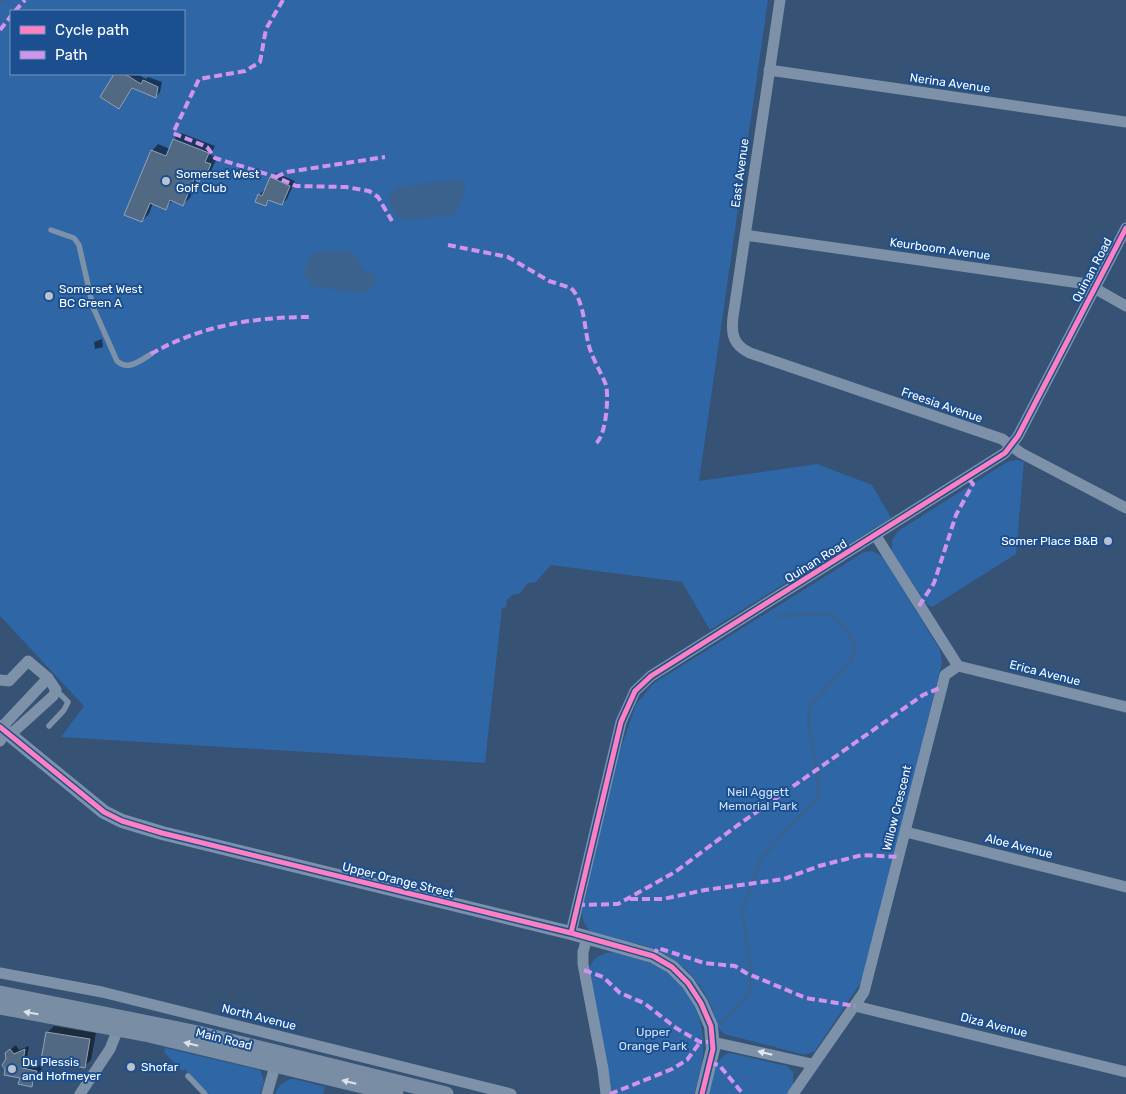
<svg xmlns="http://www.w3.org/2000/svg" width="1126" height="1094" font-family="Rubik,sans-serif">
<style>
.green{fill:#2f66a5;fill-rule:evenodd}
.water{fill:#3b618d}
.shadow{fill:#0007}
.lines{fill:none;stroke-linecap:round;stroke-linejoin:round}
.stream{stroke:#3b618d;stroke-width:3}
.building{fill:#526984;stroke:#92a2b6}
.service{stroke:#7d92a8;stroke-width:5.5}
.minor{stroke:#7d92a8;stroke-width:11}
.tertiary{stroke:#7d92a8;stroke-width:14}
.secondary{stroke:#798da4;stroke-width:15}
.quiet{stroke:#d193ec;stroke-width:4;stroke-dasharray:8 4;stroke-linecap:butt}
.cycleway-casing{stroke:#1b4f8f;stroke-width:8}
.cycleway{stroke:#ff80c0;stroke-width:5}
.oneway{fill:#dee2e8}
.oneway2{fill:#e5e9ee}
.poi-dot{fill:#b9c2ce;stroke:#1b4f8f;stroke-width:2}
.labels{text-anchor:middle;stroke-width:4;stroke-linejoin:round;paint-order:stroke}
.street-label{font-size:12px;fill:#fff;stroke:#1b4f8f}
.poi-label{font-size:12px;fill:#fff;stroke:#1b4f8f;text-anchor:start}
.park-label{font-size:12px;fill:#cfe3fa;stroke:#1b4f8f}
</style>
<rect width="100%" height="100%" fill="#365274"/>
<!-- green -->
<path class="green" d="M 0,0 L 768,0 L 699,481 L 817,464 L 872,485 L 891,518 L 710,630 L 682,582 L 551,565 L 536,582 L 528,583 L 519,594 L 512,595 L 507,600 L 506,607 L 502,608 L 485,763 L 61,737 L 84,706 L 0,616 ZM 11,11 L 184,11 L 184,74 L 11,74 Z
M 1017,460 L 1024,462 L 1016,554 L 932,607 L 926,604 L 892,551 L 892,540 L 898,531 L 1007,462 Z
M 872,551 L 883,557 L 940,650 L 942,663 L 864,978 L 815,1051 L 805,1055 L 724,1034 C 717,1028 716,1019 713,1011 C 703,985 686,965 661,952 C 641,941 608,941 592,932 C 585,927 582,920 582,912 L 619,754 L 636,704 L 654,683 L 864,552 Z
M 612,952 C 626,956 640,958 653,964 C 686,980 706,1016 703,1052 C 703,1066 698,1080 694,1094 L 611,1094 L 589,973 C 590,960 599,953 612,952 Z
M 165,1048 L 260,1070 L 264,1082 L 260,1094 L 209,1094 L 185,1069 L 182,1071 L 164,1052 Z
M 729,1053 L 787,1066 L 793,1072 L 793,1085 L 787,1094 L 709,1094 C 713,1079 713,1059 729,1053 Z
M 290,1079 L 295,1079 L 325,1087 L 323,1094 L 275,1094 L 280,1085 Z"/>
<!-- water -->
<path class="water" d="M 457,179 L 465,184 C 465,194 461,207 454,215 L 402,220 L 392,209 L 388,196 L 400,187 Z
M 334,250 C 355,252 356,252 364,271 L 371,272 L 376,278 L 375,284 L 369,291 L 359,293 L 313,286 L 304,275 L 310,254 Z"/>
<!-- shadow -->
<path class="shadow" d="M 115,74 L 137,74 L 146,79 L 148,77 L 162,82 L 160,92 L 156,97 L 133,88 L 119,108 L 101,97 Z
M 181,133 L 215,146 L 211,155 L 217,158 L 211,171 L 204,178 L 197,179 L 190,198 L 183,204 L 173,200 L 166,208 L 153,203 L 149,214 L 142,221 L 152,151 L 158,144 L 170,149 L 174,139 Z
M 276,173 L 295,181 L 287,199 L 282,204 L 271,199 L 265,205 L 259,195 L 264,190 L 266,191 L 271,178 Z
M 102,339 L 103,347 L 95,349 L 94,342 Z
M 54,1026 L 96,1033 L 91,1060 L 84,1066 L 48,1032 Z
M 16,1045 L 19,1050 L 29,1046 L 26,1063 L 42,1066 L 40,1075 L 31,1085 L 7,1059 L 6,1053 Z"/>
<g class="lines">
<!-- stream -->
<path class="stream" d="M 0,3 L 3,0
M 721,1024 L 749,993 L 752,977 L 742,912 L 761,858 L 818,797 L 818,775 L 808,720 L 811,705 L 850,661 L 856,650 C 840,603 818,614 776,616"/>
</g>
<!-- building -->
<path class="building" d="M 114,74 L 125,74 L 141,84 L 143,80 L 158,87 L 156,98 L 132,88 L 119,109 L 100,97 Z
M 173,139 L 209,153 L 205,162 L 211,164 L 204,180 L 201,178 L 199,182 L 194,179 L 183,206 L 170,200 L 166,210 L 150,203 L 142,222 L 124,215 L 151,150 L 166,156 Z
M 270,177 L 290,186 L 282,205 L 268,200 L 266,206 L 255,202 L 258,194 L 262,196 Z
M 46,1032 L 90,1039 L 85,1068 L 41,1060 Z
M 10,1049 L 14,1054 L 25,1049 L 22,1068 L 37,1071 L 36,1081 L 33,1080 L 32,1087 L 18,1084 L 20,1078 L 4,1075 L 5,1069 L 2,1065 L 6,1059 L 5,1053 Z"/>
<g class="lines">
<!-- service -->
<path class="service" d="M 51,230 L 74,238 L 79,245 L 93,307 L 117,361 C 128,371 140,361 151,354
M 49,726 L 64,710 L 68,702 L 56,690
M 188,1076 L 205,1094"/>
<!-- minor -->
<path class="minor" d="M 780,0 L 733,317 C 731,334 733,345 750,353 L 1002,439 L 1021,453 L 1126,508
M 769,70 L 1126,122
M 745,235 L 1087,284 L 1126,306
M 876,536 L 958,666
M 958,666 L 1126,707
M 0,680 L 9,681 L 28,661 L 48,678 L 56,690 L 53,696 L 10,735
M 1,728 L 48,678
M 0,741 L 6,732
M 906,832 L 1126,887
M 571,933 L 621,722 L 635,691 L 651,676 L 1005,453 L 1018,436 L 1126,228
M 587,938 L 583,952 L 583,964 L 603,1069 L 606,1094
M 0,973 L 102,992 L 511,1094
M 855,1006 L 1126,1072
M 713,1042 L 812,1064
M 80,1094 L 110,1049 L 118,1029
M 267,1094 L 277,1059
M 793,1094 L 864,992 L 945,675 L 958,666"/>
<!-- tertiary -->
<path class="tertiary" d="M 0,727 L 104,812 L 122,821 L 162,833 L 571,933 L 653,956 L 672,967 L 688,983 L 701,1003 L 711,1026 L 713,1049 L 702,1094"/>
<!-- secondary -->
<path class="secondary" d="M 0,993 L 198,1033 L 446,1094
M 0,1007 L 149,1035 L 396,1094"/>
<!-- quiet -->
<path class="quiet" d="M 283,0 L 266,29 L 260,62 L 245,71 L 199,79 L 173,133 L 207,147 L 215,158 L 276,177 L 296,186 L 346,187 L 369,191 L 378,197 L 392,221
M 15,11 L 25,0
M 0,30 L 11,16
M 276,177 L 287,172 L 385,157
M 448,245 L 508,257 L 549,281 L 571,288 C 585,302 584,328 589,346 C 593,360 601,372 606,385 C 609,397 606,438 595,444
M 151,354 C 199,326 254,317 309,317
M 919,606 L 934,583 L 956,515 L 973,484 L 968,478
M 630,899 L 663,899 L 705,890 L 784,879 L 819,866 L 862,855 L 899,857
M 577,905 L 618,904 L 675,872 L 738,825 L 923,695 L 942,687
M 653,956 L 658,948 L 704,963 L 735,966 L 746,973 L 806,998 L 855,1006
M 584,970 L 603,977 L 620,993 L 644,1003 L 676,1028 L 700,1042 L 713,1042
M 710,1063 L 719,1065 L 743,1094
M 610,1094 L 672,1069 L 687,1060 L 700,1042"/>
<defs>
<path id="cycleway" d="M 0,727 L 104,812 L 122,821 L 162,833 L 571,933 L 653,956 L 672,967 L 688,983 L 701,1003 L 711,1026 L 713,1049 L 702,1094
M 571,933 L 621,722 L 635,691 L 651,676 L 1005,453 L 1018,436 L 1126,228"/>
</defs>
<!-- cycleway casing -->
<use href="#cycleway" class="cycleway-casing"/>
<!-- cycleway -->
<use href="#cycleway" class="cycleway"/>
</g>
<!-- one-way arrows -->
<defs><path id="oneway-solid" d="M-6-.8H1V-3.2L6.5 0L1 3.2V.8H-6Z" transform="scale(1.25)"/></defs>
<g class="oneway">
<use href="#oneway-solid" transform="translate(31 1013) rotate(-170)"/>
<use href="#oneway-solid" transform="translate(191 1044) rotate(-167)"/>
<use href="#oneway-solid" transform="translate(349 1082) rotate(-166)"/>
</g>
<use class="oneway2" href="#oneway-solid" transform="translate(765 1053) rotate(-166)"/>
<!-- markers -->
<g class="poi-dot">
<circle cx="166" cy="181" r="5"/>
<circle cx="49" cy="296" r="5"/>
<circle cx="1108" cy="541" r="5"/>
<circle cx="131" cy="1067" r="5"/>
<circle cx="12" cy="1069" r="5"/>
</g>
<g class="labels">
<!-- street labels -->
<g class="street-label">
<text transform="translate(950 83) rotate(8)" y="4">Nerina Avenue</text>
<text transform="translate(740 173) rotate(-82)" y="4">East Avenue</text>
<text transform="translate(940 249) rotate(8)" y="4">Keurboom Avenue</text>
<text transform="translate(1092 270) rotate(-62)" y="4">Quinan Road</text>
<text transform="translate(942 405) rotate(19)" y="4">Freesia Avenue</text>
<text transform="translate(816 561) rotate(-32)" y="4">Quinan Road</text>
<text transform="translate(1045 673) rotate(14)" y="4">Erica Avenue</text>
<text transform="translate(897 808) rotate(-76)" y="4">Willow Crescent</text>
<text transform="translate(1019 846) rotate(14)" y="4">Aloe Avenue</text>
<text transform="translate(398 880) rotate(14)" y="4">Upper Orange Street</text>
<text transform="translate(259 1017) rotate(14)" y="4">North Avenue</text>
<text transform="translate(994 1025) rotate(14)" y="4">Diza Avenue</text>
<text transform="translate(224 1039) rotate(14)" y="4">Main Road</text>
</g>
<!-- poi labels -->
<g class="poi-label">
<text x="176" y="178">Somerset West<tspan x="176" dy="14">Golf Club</tspan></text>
<text x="59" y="293">Somerset West<tspan x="59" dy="14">BC Green A</tspan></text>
<text x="1098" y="545" text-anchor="end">Somer Place B&amp;B</text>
<text x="22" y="1066">Du Plessis<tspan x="22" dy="14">and Hofmeyer</tspan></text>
<text x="141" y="1071">Shofar</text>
</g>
<!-- park labels -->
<g class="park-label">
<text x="758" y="796">Neil Aggett<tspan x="758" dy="14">Memorial Park</tspan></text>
<text x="653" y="1036">Upper<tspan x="653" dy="14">Orange Park</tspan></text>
</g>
</g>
<!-- legend -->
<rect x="10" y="10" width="175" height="65" fill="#1b4f8f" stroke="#7695bc"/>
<rect x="20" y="26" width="25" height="8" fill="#ff80c0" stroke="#7695bc"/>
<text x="55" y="35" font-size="15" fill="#ffffff">Cycle path</text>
<rect x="20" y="51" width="25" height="8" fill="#d193ec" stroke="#7695bc"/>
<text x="55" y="60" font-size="15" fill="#ffffff">Path</text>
</svg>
